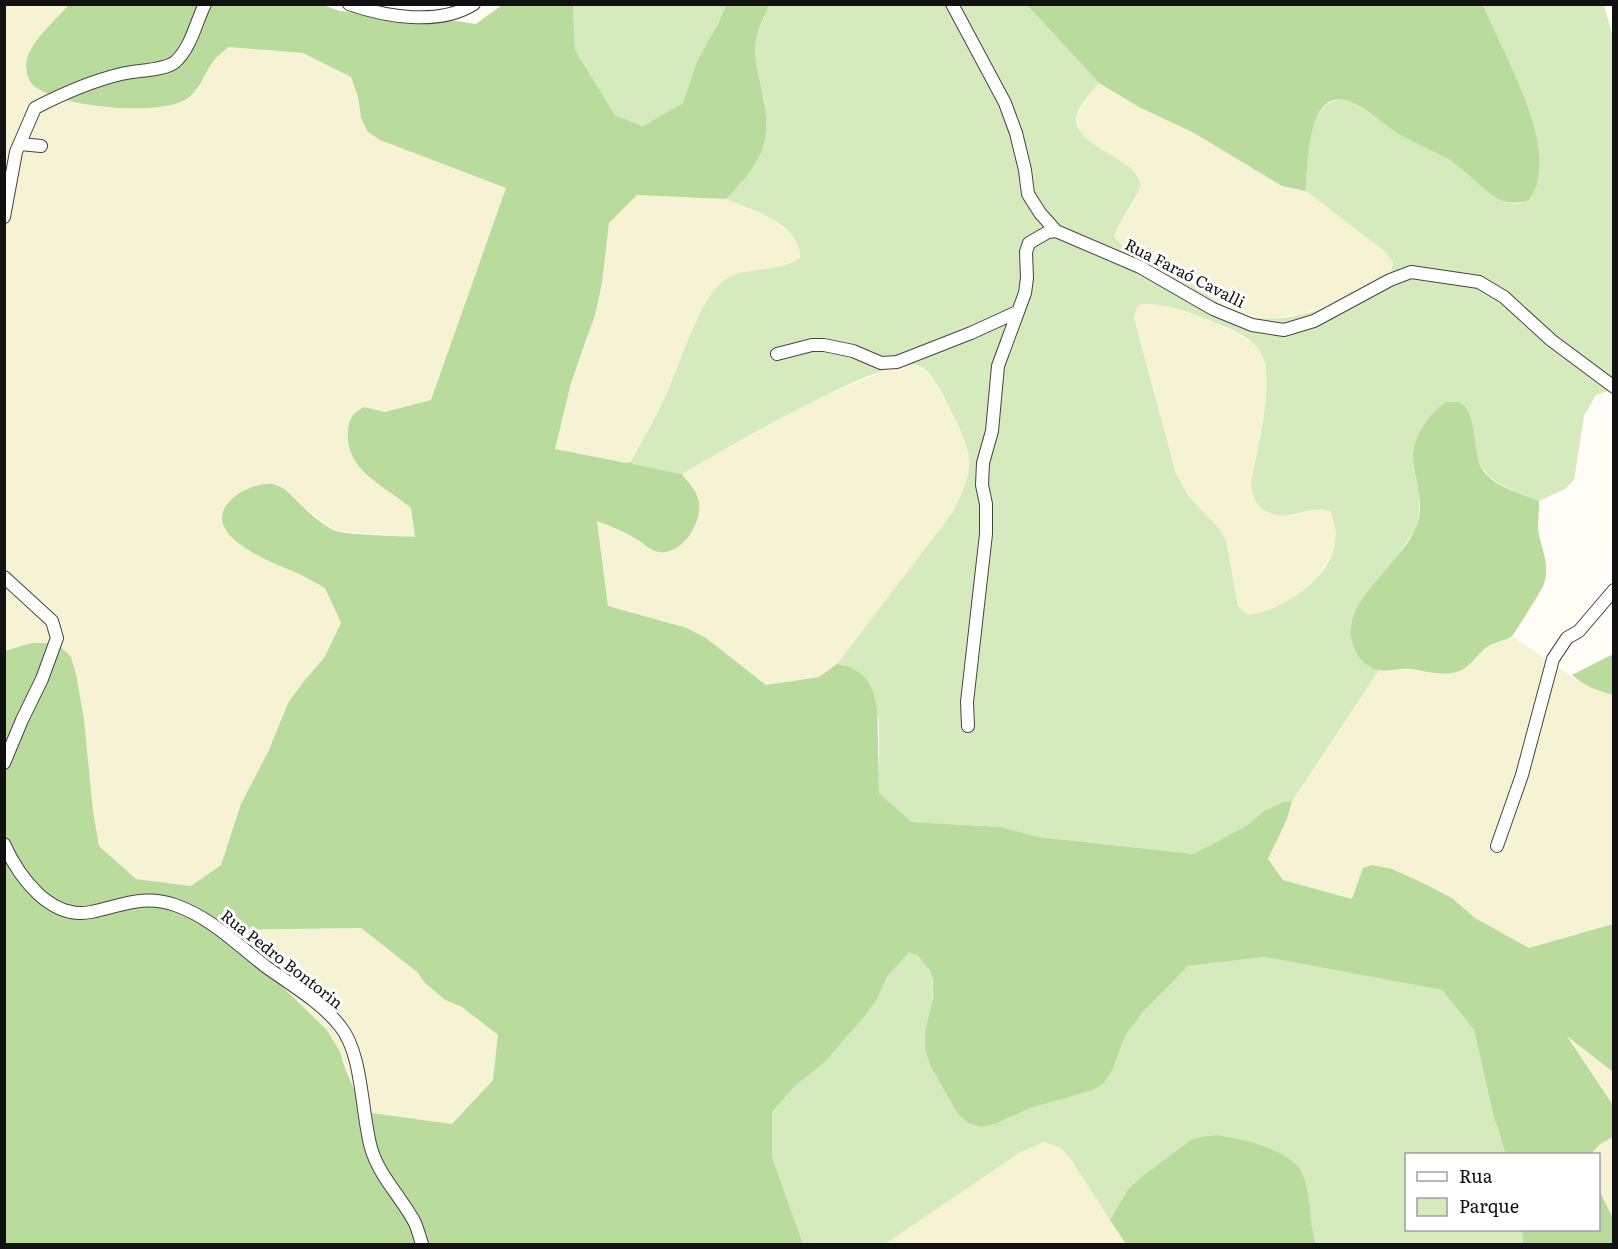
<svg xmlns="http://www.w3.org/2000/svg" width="1618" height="1249" font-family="Literata,serif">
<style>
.farmland{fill:#f6f3d4}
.green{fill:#d5ebbd;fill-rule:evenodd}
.forest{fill:#b9dc9c;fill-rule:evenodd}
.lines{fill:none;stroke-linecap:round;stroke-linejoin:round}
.street-casing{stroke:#444;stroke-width:14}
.street{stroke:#fff;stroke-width:12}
.labels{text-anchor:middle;stroke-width:6;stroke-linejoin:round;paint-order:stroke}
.street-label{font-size:16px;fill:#111;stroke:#fff}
</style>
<rect width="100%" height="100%" fill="#fffdf5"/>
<!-- farmland -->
<path class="farmland" d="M 4,5 L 69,5 L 32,48 L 52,96 L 79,103 L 101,107 L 122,108 L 169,105 L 197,91 L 212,61 L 228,47 L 303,53 L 351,77 L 358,97 L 361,118 L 368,132 L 380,140 L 506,188 L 431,400 L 385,412 L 364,407 L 391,492 L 411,508 L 415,538 L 335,531 L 301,505 L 289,492 L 277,485 L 267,483 L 243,490 L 300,574 L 325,588 L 341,623 L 324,658 L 304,681 L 288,703 L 269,750 L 241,804 L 221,865 L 192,886 L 136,879 L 99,846 L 93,811 L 84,719 L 76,674 L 32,643 L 5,651 Z
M 1099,83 L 1139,107 L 1194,133 L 1282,186 L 1306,191 L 1384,251 L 1393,262 L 1391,273 L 1371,287 L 1320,308 L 1303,314 L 1267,319 L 1237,312 L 1168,270 L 1122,248 L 1114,236 L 1118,224 L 1136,200 L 1134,172 L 1093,144 L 1081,133 L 1076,123 L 1077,115 L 1085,101 Z
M 637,195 L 726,199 L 770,218 L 792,234 L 800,247 L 800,258 L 792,264 L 775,268 L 715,290 L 696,320 L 666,396 L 631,462 L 626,463 L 555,449 L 571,383 L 587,342 L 609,223 Z
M 1142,304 L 1162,304 L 1186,309 L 1229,329 L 1253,343 L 1262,353 L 1267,378 L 1265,406 L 1251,484 L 1288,516 L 1323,508 L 1330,510 L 1336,523 L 1336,539 L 1331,556 L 1313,584 L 1291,600 L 1262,613 L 1248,615 L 1238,606 L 1226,540 L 1218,527 L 1189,497 L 1176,474 L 1134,318 L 1137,307 Z
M 909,364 L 921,367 L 935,381 L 959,427 L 967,444 L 970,465 L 967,484 L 953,512 L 837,664 L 819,677 L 766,685 L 706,638 L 687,628 L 608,606 L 597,520 L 639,541 L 652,551 L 698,497 L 682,474 L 809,402 L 892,368 Z
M 1512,636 L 1578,681 L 1596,690 L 1613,695 L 1613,924 L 1529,948 L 1475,918 L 1452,898 L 1423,883 L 1352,899 L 1283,880 L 1268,859 L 1287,819 L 1292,801 L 1379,670 L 1406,669 L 1446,673 L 1469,666 L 1485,648 Z
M 361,928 L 417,972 L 425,983 L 445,1000 L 462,1007 L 499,1035 L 493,1080 L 452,1124 L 364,1112 L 340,1052 L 327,1030 L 223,930 Z
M 1566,1033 L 1613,1072 L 1613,1105 L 1611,1101 Z
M 1613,1137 L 1613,1218 L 1599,1190 L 1598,1154 L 1591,1154 L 1600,1144 Z
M 1044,1142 L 1061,1147 L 1072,1161 L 1126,1244 L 885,1244 L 1021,1152 Z"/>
<!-- green -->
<path class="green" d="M 573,5 L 726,5 L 683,103 L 643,126 L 615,115 L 575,50 Z
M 769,5 L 1027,5 L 1099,83 C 1091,93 1082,102 1077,114 C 1068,140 1121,156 1134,172 C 1137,175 1139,181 1141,184 C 1135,204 1121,216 1114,236 C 1130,259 1152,260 1175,274 C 1196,286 1215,302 1237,312 C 1282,333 1354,299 1391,273 L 1393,262 L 1384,251 L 1306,191 C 1308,165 1305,103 1339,100 C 1343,99 1349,102 1353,103 L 1462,168 L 1486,191 L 1505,202 L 1517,204 L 1529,200 L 1495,34 L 1483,5 L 1604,5 L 1614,41 L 1613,393 L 1608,391 L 1596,395 L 1584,416 L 1574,480 L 1565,489 L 1539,501 C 1515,491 1483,483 1476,454 C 1474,444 1474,432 1472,421 L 1413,464 L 1419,493 L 1419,515 L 1415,529 L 1397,557 L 1370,666 L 1379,670 L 1292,801 L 1283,802 L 1264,811 L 1249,824 L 1194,854 L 1039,837 L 1001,827 L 912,822 L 879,793 L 879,719 L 845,665 L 837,664 L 953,512 C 974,470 975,457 953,415 C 946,401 934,373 920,366 C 886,352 719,453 682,474 L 633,464 L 631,462 C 642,440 655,419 665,397 C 680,367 698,298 726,279 C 748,265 778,274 800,258 C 801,223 753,211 726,199 L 742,182 L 765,102 L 755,59 L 755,40 ZM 1142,304 C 1170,304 1191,312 1216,323 C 1231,329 1253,338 1261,353 C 1276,380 1256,452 1251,484 C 1253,496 1255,505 1266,511 C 1288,524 1308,504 1330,511 C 1355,562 1293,609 1248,615 L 1238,606 L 1226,540 L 1218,527 L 1189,497 L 1176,474 L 1134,318 L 1137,307 Z
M 909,951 C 951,973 925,1012 925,1048 L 997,1123 L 1031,1108 L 1093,1090 L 1103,1084 L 1112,1071 L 1125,1036 L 1143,1012 L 1188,966 L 1264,957 L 1442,990 L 1474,1030 L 1494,1118 L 1499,1131 L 1505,1154 L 1406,1154 L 1406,1230 L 1522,1230 L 1523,1244 L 1316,1244 L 1312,1230 L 1307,1189 L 1275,1151 L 1236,1138 L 1218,1135 L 1127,1191 L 1110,1220 L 1072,1161 L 1061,1148 L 1044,1142 L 1021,1152 L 885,1244 L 803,1244 L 772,1157 L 772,1112 L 796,1085 L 824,1063 L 877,999 L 887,977 Z"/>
<!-- forest -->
<path class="forest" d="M 69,5 L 323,5 L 340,11 L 436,18 L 476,24 L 502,5 L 573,5 L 575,50 L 615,115 L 643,126 L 683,103 L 697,62 L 718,24 L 726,5 L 769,5 C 765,16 758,28 756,40 C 753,53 757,68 760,81 C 773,139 767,157 726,199 L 637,195 L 609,223 L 602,283 L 595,315 L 571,383 L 555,449 L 626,463 L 631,462 L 633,464 L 682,474 C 687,481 695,489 698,498 C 705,519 683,555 660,552 C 651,552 646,545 639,541 C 627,533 611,526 597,521 L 608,606 L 687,628 L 706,638 L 766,685 L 819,677 L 837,664 C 879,670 878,709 878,741 C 878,759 879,776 879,793 L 912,822 L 1001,827 L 1039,837 L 1194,854 L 1249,824 L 1264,811 L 1283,802 L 1292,801 L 1287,819 L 1268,859 L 1283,880 L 1352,899 L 1363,868 L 1372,865 L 1392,869 L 1423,883 L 1452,898 L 1475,918 L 1529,948 L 1613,924 L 1613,1072 L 1567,1036 L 1613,1105 L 1613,1137 L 1600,1144 L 1591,1154 L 1505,1154 L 1499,1131 L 1494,1118 L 1474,1030 L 1442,990 L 1264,957 L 1188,966 L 1143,1012 L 1125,1036 L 1112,1071 L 1103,1084 L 1093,1090 L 1031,1108 L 997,1123 L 981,1127 L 968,1123 L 958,1114 L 930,1065 L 925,1048 L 925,1031 L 933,998 L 933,981 L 930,971 L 918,956 L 909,952 L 887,977 L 877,999 L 866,1014 L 824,1063 L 796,1085 L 772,1112 L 772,1157 L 803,1244 L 5,1244 L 4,651 L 32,643 L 46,643 L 61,647 L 71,657 L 76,674 L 84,719 L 93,811 L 99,846 L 136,879 L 191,886 L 221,865 L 241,804 L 269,750 L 288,703 L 304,681 L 324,658 L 341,623 L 325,588 C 316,583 306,577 297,573 C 269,561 188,531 238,494 C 247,488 265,481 276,485 C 287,488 293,498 301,505 C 310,514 322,524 333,530 C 342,535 400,536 415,537 L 411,508 C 386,487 345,470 348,433 C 348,419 353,413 364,407 L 385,412 L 431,400 L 506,188 L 380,140 L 368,132 L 361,118 L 358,97 L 351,77 L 303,53 L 228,47 C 223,52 216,57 212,63 C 203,76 200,91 185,100 C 155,116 60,108 33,85 C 27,79 25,67 27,59 C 31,42 57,18 69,5 ZM 361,928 L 417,972 L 425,983 L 445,1000 L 462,1007 L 498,1035 L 493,1080 L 452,1124 L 364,1112 L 345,1068 L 340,1052 L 327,1030 L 224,930 Z
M 1027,5 L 1483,5 C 1502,52 1551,132 1537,183 C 1536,189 1532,194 1529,200 C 1499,211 1484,187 1463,170 C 1445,154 1420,147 1399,134 C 1384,124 1370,111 1353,103 C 1306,82 1308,164 1306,191 L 1282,186 L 1194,133 L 1139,107 L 1099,83 Z
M 1446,402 C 1451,402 1457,402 1460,403 C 1478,411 1472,453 1482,469 C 1494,487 1520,493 1539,501 C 1539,510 1538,519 1538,528 C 1540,548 1552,566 1543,586 C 1541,591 1515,633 1512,636 C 1505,641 1494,642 1487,647 C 1476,655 1470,669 1456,672 C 1442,676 1424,671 1411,669 C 1400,668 1389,672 1379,670 C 1361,667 1349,645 1351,628 C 1354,589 1410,558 1419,517 C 1422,501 1417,484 1414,468 C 1409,441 1426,417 1446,402 Z
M 1613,654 L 1613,695 C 1598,691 1584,686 1572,675 Z
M 1218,1135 C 1242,1139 1284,1148 1299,1168 C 1303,1173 1306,1183 1307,1189 C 1311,1208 1310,1226 1316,1244 L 1126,1244 L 1110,1220 L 1127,1191 L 1140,1178 L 1191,1140 L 1201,1137 Z
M 1599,1190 L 1613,1218 L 1613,1244 L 1523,1244 L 1522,1230 L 1598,1230 Z"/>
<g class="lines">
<defs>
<path id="street" d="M 349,4 C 386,17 439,26 474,4
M 952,4 L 1005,103 L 1016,133 L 1025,170 L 1028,194 L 1040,213 L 1056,231 L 1140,267 L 1213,309 L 1252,325 L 1284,330 L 1314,321 L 1390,280 L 1411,272 L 1479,282 L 1504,297 L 1551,340 L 1614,387
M 20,144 L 41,146
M 4,217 L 16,152 L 35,108 C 62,94 92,81 121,74 C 136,70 164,71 175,62 C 191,48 196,22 205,4
M 777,354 L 812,345 L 824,345 L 853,351 L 881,363 L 897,362 L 971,333 L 1017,312
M 4,577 L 52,621 L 57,638 L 42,679 L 22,720 L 4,763
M 968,726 L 967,702 L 986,534 L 986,504 L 982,485 L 983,463 L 992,431 L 998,366 L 1025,293 L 1027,278 L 1026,252 L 1029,243 L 1048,232 L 1056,231
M 4,844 C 19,877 50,920 91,912 C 121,906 143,894 175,905 C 210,917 237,944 265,966 C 291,985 320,1001 340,1026 C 363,1054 361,1112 371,1148 C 379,1176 402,1198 415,1223 C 418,1230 420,1238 422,1244
M 1497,846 L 1522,775 L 1553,659 L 1567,638 L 1579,631 L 1614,590"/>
</defs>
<!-- street casing -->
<use href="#street" class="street-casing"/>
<!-- street -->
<use href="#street" class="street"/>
</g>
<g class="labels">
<!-- street labels -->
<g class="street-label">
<text transform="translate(1185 273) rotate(27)" y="6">Rua Faraó Cavalli</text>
<text transform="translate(282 959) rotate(38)" y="6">Rua Pedro Bontorin</text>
</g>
</g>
<!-- border -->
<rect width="1618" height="1249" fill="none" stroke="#111111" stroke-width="12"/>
<!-- legend -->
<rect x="1405" y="1153" width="195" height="78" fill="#ffffff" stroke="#a0a0a0" stroke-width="1.5"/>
<rect x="1417" y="1172" width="30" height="9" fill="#ffffff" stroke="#a0a0a0" stroke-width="1.5"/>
<text x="1459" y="1183" font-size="18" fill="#111111">Rua</text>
<rect x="1417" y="1198" width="30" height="18" fill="#d5ebbd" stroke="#a0a0a0" stroke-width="1.5"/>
<text x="1459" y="1213" font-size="18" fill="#111111">Parque</text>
</svg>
